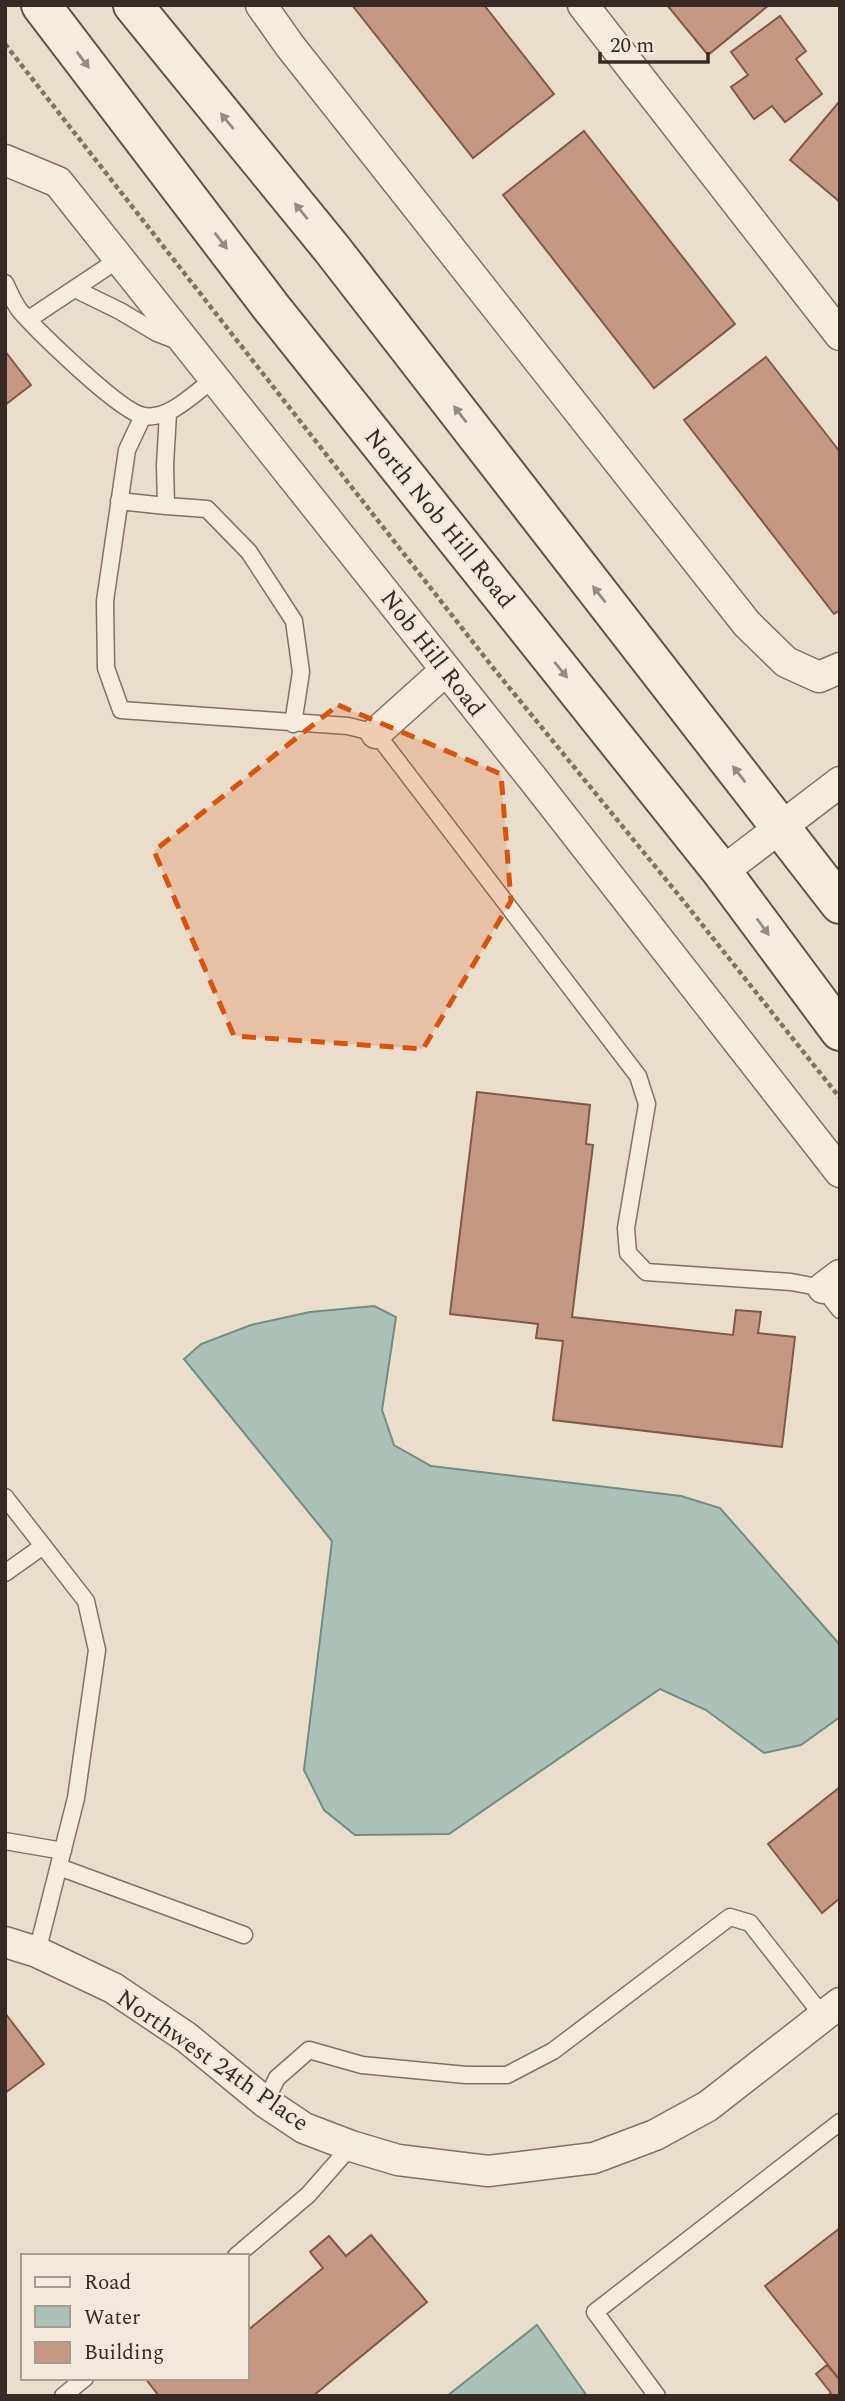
<svg xmlns="http://www.w3.org/2000/svg" width="845" height="2401" font-family="Spectral,serif">
<style>
.water{fill:#abc0b7;stroke:#728d83;stroke-width:2}
.building{fill:#c49885;stroke:#825949;stroke-width:2}
.lines{fill:none;stroke-linecap:round;stroke-linejoin:round}
.service-casing{stroke:#857061;stroke-width:19}
.minor-casing{stroke:#857061;stroke-width:33}
.secondary-casing{stroke:#685144;stroke-width:42}
.path{stroke:#857061;stroke-width:4.5;stroke-dasharray:5 3.5;stroke-linecap:butt}
.service{stroke:#f6ecde;stroke-width:16}
.minor{stroke:#f6ecde;stroke-width:30}
.secondary{stroke:#f6ecde;stroke-width:38}
.oneway{fill:#978b80}
.marked{fill:#d6540e;fill-opacity:0.2;stroke:#d6540e;stroke-width:5;stroke-dasharray:14 9;stroke-linejoin:round}
.labels{text-anchor:middle;stroke-width:5;stroke-linejoin:round;paint-order:stroke}
.street-label{font-size:24px;fill:#382a23;stroke:#f3e8da}
</style>
<rect width="100%" height="100%" fill="#eaddcb"/>
<!-- water -->
<path class="water" d="M 374,1306 L 396,1317 L 382,1410 L 394,1445 L 431,1466 L 681,1496 L 720,1508 L 840,1645 L 840,1717 L 801,1745 L 764,1753 L 706,1710 L 660,1689 L 449,1834 L 355,1835 L 324,1810 L 304,1770 L 332,1541 L 184,1359 L 201,1344 L 251,1325 L 310,1312 Z
M 537,2325 L 587,2396 L 447,2396 Z"/>
<!-- building -->
<path class="building" d="M 352,5 L 484,5 L 554,94 L 473,158 Z
M 667,5 L 769,5 L 708,55 Z
M 780,16 L 806,51 L 796,59 L 822,94 L 785,122 L 772,106 L 754,119 L 731,87 L 748,75 L 731,52 Z
M 839,102 L 840,103 L 840,202 L 790,160 Z
M 584,131 L 735,324 L 654,388 L 503,195 Z
M 5,351 L 31,385 L 5,405 Z
M 766,357 L 840,452 L 840,610 L 834,614 L 684,420 Z
M 477,1092 L 590,1105 L 586,1144 L 593,1145 L 572,1317 L 733,1335 L 736,1310 L 761,1312 L 758,1333 L 795,1337 L 782,1447 L 553,1420 L 563,1341 L 536,1338 L 538,1324 L 450,1314 Z
M 840,1787 L 840,1898 L 822,1913 L 768,1844 Z
M 5,2013 L 44,2064 L 5,2093 Z
M 840,2228 L 840,2380 L 765,2286 Z
M 371,2235 L 427,2302 L 313,2396 L 159,2396 L 145,2378 L 247,2378 L 247,2331 L 323,2268 L 310,2252 L 329,2236 L 346,2256 Z
M 827,2365 L 840,2380 L 840,2396 L 827,2396 L 831,2393 L 816,2374 Z"/>
<g class="lines">
<defs>
<path id="service" d="M 5,283 C 10,293 14,304 21,312 C 39,332 121,413 144,416 C 170,420 195,392 214,379
M 75,289 L 120,311 L 157,333 L 178,341
M 29,319 L 119,259
M 168,413 L 165,465 L 166,506 L 207,509 L 249,552 L 294,621 L 301,672 L 293,724
M 143,416 L 127,450 L 105,601 L 106,668 L 121,710 L 348,726 L 376,733 L 638,1076 L 647,1104 L 626,1228 L 628,1253 L 646,1272 L 791,1282 L 823,1288 L 840,1310
M 119,501 L 166,506
M 5,1497 L 86,1601 L 97,1650 L 76,1798 L 37,1952
M 5,1573 L 43,1546
M 5,1841 L 63,1851
M 59,1867 L 244,1935
M 265,2102 L 277,2078 L 309,2050 L 362,2065 L 466,2075 L 507,2075 L 553,2051 L 730,1917 L 750,1923 L 823,2016
M 236,2256 L 308,2195 L 351,2146
M 63,2396 L 85,2378
M 657,2396 L 595,2312 L 840,2122"/>
<path id="minor" d="M 261,5 L 290,46 L 747,624 L 786,662 L 819,677 L 840,668
M 583,5 L 840,335
M 5,160 L 58,182 L 537,784 L 840,1172
M 376,733 L 446,670
M 722,872 L 840,782
M 823,1288 L 840,1275
M 5,1942 L 37,1952 L 113,1988 L 186,2037 L 265,2102 L 304,2128 L 351,2146 L 398,2160 L 488,2171 L 594,2158 L 655,2135 L 708,2106 L 840,2003"/>
<path id="secondary" d="M 41,5 L 271,307 L 722,872 L 840,1031
M 133,5 L 332,249 L 840,904"/>
</defs>
<!-- service casing -->
<use href="#service" class="service-casing"/>
<!-- minor casing -->
<use href="#minor" class="minor-casing"/>
<!-- secondary casing -->
<use href="#secondary" class="secondary-casing"/>
<!-- path -->
<path class="path" d="M 5,44 L 494,669 L 681,898 L 840,1098"/>
<!-- service -->
<use href="#service" class="service"/>
<!-- minor -->
<use href="#minor" class="minor"/>
<!-- secondary -->
<use href="#secondary" class="secondary"/>
</g>
<!-- one-way arrows -->
<defs><path id="oneway-solid" d="M-6-.8H1V-3.2L6.5 0L1 3.2V.8H-6Z" transform="scale(1.75)"/></defs>
<g class="oneway">
<use href="#oneway-solid" transform="translate(83 60) rotate(53)"/>
<use href="#oneway-solid" transform="translate(227 121) rotate(-129)"/>
<use href="#oneway-solid" transform="translate(301 211) rotate(-129)"/>
<use href="#oneway-solid" transform="translate(221 241) rotate(53)"/>
<use href="#oneway-solid" transform="translate(460 414) rotate(-128)"/>
<use href="#oneway-solid" transform="translate(599 594) rotate(-128)"/>
<use href="#oneway-solid" transform="translate(561 670) rotate(51)"/>
<use href="#oneway-solid" transform="translate(739 774) rotate(-128)"/>
<use href="#oneway-solid" transform="translate(763 927) rotate(54)"/>
</g>
<!-- marked area -->
<path class="marked" d="M 338,705 L 501,774 L 511,901 L 423,1049 L 234,1036 L 154,851 Z"/>
<g class="labels">
<!-- street labels -->
<g class="street-label">
<text transform="translate(440 518) rotate(51)" y="8">North Nob Hill Road</text>
<text transform="translate(433 653) rotate(52)" y="8">Nob Hill Road</text>
<text transform="translate(213 2060) rotate(35)" y="8">Northwest 24th Place</text>
</g>
</g>
<!-- border -->
<rect width="845" height="2401" fill="none" stroke="#382a23" stroke-width="14"/>
<!-- legend -->
<rect x="21" y="2254" width="228" height="126" fill="#f3e8da" stroke="#a89c91" stroke-width="2"/>
<rect x="35" y="2277" width="35" height="10" fill="#f6ecde" stroke="#a89c91" stroke-width="2"/>
<text x="84" y="2289" font-size="21" fill="#382a23">Road</text>
<rect x="35" y="2306" width="35" height="21" fill="#abc0b7" stroke="#a89c91" stroke-width="2"/>
<text x="84" y="2324" font-size="21" fill="#382a23">Water</text>
<rect x="35" y="2342" width="35" height="21" fill="#c49885" stroke="#a89c91" stroke-width="2"/>
<text x="84" y="2359" font-size="21" fill="#382a23">Building</text>
<!-- scale -->
<path d="M600 52v10h108v-10" fill="none" stroke="#382a23" stroke-width="3.5"/>
<text x="610" y="52" font-size="21" fill="#382a23" stroke="#f3e8da" stroke-width="5" paint-order="stroke">20 m</text>
</svg>
